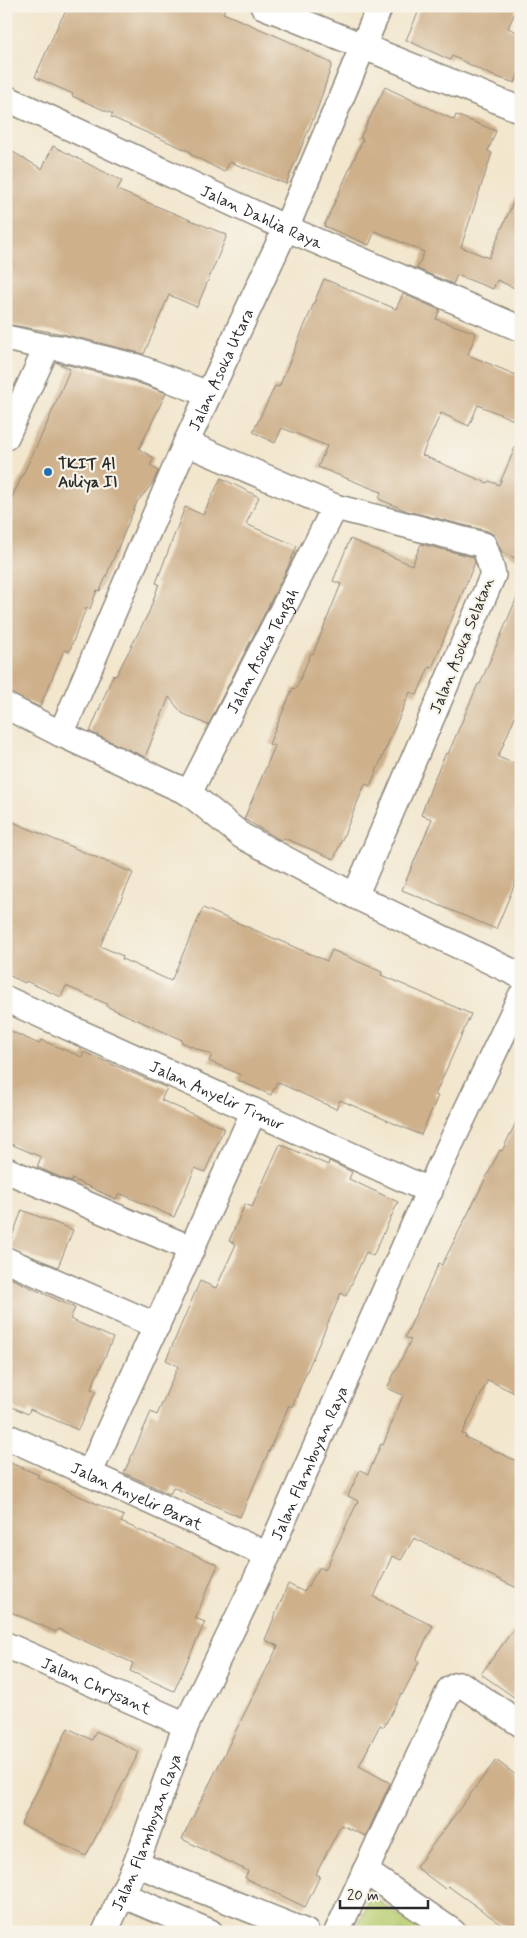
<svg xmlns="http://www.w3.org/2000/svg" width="527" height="1938" font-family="Mynerve,sans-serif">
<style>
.green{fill:#b9cf73;stroke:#727d4f}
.building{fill:#ceb08b}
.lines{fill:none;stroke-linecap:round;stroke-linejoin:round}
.minor-casing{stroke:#8e887c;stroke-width:28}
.minor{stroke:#fff;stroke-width:25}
.poi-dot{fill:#1f6fb2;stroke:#f7f3e8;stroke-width:2}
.labels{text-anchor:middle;stroke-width:4.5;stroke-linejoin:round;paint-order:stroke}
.street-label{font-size:16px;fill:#2b2b2b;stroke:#f7f3e8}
.poi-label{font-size:16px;font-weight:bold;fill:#2b2b2b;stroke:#f7f3e8;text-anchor:start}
</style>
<rect width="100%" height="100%" fill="#f7f3e8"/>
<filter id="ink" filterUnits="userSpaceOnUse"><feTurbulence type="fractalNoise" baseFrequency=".02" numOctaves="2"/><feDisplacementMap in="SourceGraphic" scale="10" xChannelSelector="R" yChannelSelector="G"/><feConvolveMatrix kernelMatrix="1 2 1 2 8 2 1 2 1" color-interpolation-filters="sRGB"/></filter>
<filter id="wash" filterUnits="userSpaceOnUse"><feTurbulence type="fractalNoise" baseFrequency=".0096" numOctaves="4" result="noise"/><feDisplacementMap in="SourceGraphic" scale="20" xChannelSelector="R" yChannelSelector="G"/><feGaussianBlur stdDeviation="1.12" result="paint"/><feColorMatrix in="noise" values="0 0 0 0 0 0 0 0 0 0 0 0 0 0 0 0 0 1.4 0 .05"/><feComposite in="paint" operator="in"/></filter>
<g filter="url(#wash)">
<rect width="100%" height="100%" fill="#f2e6cd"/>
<!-- green -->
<path class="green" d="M 371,1896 L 424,1932 L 355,1932 Z"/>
<g id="blocks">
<!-- building -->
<path class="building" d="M 69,6 L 226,6 L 223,13 L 288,41 L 332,64 L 318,107 L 286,184 L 230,162 L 224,172 L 190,154 L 191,152 L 111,117 L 113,114 L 72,96 L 73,94 L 35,77 L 59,23 Z
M 421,6 L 518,6 L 508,28 L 521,34 L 521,66 L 515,83 L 491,75 L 452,56 L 450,60 L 406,40 Z
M 385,87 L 454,120 L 456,115 L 496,131 L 488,151 L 492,153 L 461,247 L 489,258 L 521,184 L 521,291 L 497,280 L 493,289 L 457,275 L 453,284 L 417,269 L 424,252 L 375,231 L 369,245 L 324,226 L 363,139 L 360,138 Z
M 53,146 L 122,181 L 117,190 L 227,235 L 197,307 L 169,295 L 144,354 L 63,334 L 6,324 L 6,148 L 42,169 Z
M 324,279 L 396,309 L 403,294 L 440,310 L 436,319 L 476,333 L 468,355 L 521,377 L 521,423 L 478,405 L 469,426 L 441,413 L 422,455 L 487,483 L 489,481 L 499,485 L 521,434 L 521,561 L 502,552 L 494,535 L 488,531 L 407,511 L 379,499 L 381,492 L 318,467 L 327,446 L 282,428 L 275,443 L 253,432 L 275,386 L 279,387 Z
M 56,362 L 133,381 L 166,393 L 139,449 L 154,458 L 150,465 L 158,471 L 153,483 L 137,502 L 100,591 L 97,590 L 90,609 L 86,608 L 69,652 L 64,650 L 40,707 L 6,692 L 6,510 L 46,426 L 70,369 Z
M 221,478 L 259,497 L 246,524 L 297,546 L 287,569 L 208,725 L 182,713 L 169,697 L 145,757 L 90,732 L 113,675 L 116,676 L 149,612 L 159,584 L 156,583 L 185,507 L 203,515 Z
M 350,539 L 412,565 L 421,544 L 473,557 L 475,562 L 432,668 L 429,667 L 417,695 L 410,692 L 370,786 L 365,784 L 334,859 L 284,838 L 282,841 L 244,819 L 275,746 L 269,744 L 293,688 L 296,689 L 311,653 L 313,654 L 341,584 L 333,581 Z
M 521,588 L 521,702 L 498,757 L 521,766 L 521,869 L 496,929 L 402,890 L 432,819 L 421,815 L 435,777 L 446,753 L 448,754 L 478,684 L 480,684 Z
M 6,819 L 133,873 L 100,946 L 123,956 L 122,959 L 171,981 L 203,908 L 327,961 L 332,950 L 382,972 L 381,975 L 471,1014 L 435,1095 L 438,1096 L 421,1135 L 340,1100 L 336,1109 L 277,1082 L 271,1095 L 238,1080 L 241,1075 L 209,1061 L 212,1055 L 181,1042 L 182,1040 L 106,1006 L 107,1004 L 66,986 L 61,997 L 26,981 L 25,983 L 6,974 Z
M 6,1029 L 39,1044 L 41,1040 L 82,1057 L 84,1052 L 167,1088 L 161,1100 L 224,1128 L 205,1172 L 195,1168 L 174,1217 L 119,1193 L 116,1199 L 72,1179 L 71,1182 L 37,1167 L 41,1157 L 6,1142 Z
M 521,1112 L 521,1396 L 488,1380 L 462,1434 L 466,1435 L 465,1437 L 521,1463 L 521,1590 L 414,1538 L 401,1560 L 392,1556 L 374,1597 L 433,1626 L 416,1660 L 419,1662 L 402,1695 L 401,1694 L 384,1727 L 380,1725 L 359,1766 L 390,1783 L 366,1836 L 341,1825 L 316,1874 L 320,1876 L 305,1907 L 245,1878 L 248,1871 L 182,1839 L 278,1646 L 265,1640 L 288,1584 L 304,1592 L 320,1567 L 325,1570 L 358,1501 L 348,1496 L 360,1470 L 368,1474 L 381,1444 L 383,1445 L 403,1395 L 387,1388 L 411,1340 L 405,1337 L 439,1263 L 442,1265 L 500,1150 L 502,1151 Z
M 280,1144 L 328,1165 L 329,1161 L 352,1172 L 349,1179 L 398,1202 L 373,1256 L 366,1252 L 346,1296 L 341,1293 L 304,1378 L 292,1407 L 289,1405 L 240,1517 L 173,1487 L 170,1494 L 124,1473 L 151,1412 L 157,1415 L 178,1366 L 166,1360 L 200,1281 L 216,1288 L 236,1244 L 229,1241 L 245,1204 L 252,1207 Z
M 22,1210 L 73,1230 L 58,1267 L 6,1246 L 6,1242 L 10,1242 Z
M 6,1276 L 75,1308 L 70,1319 L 113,1338 L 91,1389 L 96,1391 L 78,1430 L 30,1409 L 28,1414 L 6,1404 Z
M 6,1461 L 39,1475 L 37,1477 L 124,1516 L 121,1522 L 218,1565 L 195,1618 L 205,1622 L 174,1691 L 130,1671 L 133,1663 L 58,1629 L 56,1632 L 6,1610 Z
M 521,1619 L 521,1702 L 481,1674 Z
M 68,1728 L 92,1740 L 96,1731 L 139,1752 L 86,1856 L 21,1824 Z
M 496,1760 L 521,1779 L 521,1932 L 512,1932 L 448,1886 L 445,1889 L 416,1867 Z"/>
</g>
</g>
<g filter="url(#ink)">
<use href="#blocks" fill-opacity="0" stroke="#8e887c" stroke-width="1"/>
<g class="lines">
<defs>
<g id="minor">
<path d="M 263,6 L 521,110"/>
<path id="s1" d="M 6,98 L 286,228 L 521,329"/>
<path d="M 6,338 L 47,347 L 60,348 L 137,367 L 208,394"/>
<path d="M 6,437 L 47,347"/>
<path d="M 186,443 L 335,507 L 484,545 L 490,563 L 493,575 L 355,896"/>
<path d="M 6,706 L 61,734 L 189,793 L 242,836 L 355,896 L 521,976"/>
<path id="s2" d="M 61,734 L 186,443 L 286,228 L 380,6"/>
<path id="s3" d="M 189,793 L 335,507"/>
<path id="s4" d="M 6,999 L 430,1191"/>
<path d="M 6,1170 L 192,1249"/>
<path d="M 6,1260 L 157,1326"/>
<path id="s5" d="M 6,1436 L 268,1555"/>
<path d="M 89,1474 L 254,1111"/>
<path id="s6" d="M 6,1645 L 186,1725"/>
<path d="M 136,1864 L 306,1932"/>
<path d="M 365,1871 L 453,1932"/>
<path d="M 122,1895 L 210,1932"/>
<path id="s7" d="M 105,1932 L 136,1864 L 186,1725 L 268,1555 L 440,1166 L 521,996"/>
<path d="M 337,1932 L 450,1689 L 457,1685 L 462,1685 L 521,1724"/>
</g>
</defs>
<!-- minor casing -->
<use href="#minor" class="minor-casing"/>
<!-- minor -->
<use href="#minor" class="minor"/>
</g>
</g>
<!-- markers -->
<circle class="poi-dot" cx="48" cy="472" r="5"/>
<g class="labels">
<!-- street labels -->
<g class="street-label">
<text dy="6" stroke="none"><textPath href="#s1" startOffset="282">Jalan Dahlia Raya</textPath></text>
<text dy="6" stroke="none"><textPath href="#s2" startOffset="398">Jalan Asoka Utara</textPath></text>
<text transform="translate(461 645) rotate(-68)" y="6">Jalan Asoka Selatan</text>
<text dy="6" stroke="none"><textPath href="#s3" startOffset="160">Jalan Asoka Tengah</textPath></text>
<text dy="6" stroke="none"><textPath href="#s4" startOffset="232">Jalan Anyelir Timur</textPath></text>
<text dy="6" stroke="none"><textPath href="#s7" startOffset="512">Jalan Flamboyan Raya</textPath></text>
<text dy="6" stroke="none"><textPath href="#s5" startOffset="144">Jalan Anyelir Barat</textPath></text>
<text dy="6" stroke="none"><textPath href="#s6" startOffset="99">Jalan Chrysant</textPath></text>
<text dy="6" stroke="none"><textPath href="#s7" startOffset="108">Jalan Flamboyan Raya</textPath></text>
</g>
<!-- poi labels -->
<g class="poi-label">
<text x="58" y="469">TKIT Al<tspan x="58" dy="18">Auliya II</tspan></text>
</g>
</g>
<!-- margin -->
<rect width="527" height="1938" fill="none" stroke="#f7f3e8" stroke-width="25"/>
<!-- scale -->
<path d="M340 1900v8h88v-8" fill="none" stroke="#2b2b2b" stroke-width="2.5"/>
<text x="347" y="1900" font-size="15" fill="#2b2b2b" stroke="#f7f3e8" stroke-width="4" paint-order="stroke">20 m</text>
</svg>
